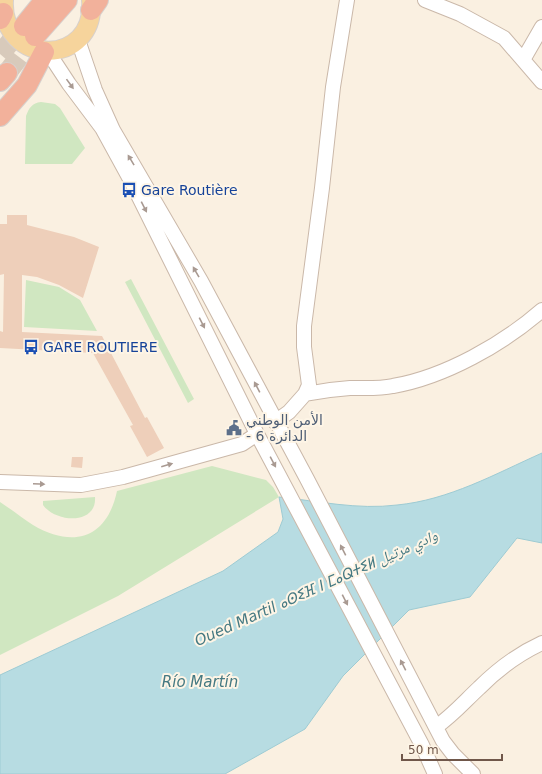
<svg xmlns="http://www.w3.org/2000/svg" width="542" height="774" font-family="'DejaVu Sans','Noto Naskh Arabic','Noto Sans Tifinagh',sans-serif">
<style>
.green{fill:#d0e7c1}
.water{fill:#b7dce2;stroke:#9ecbd3}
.building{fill:#eecfba}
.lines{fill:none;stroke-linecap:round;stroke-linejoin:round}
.highway-tunnel{stroke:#d8cabb;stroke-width:20;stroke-dasharray:20 10;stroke-linecap:butt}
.minor-casing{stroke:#cab8a9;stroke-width:16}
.major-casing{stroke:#d7d0cc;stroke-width:20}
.highway-casing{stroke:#d7d0cc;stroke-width:22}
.minor{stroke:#fff;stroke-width:14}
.major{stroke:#f6d49c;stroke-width:18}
.highway{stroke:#f2b19b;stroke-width:20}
.oneway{fill:#a99a92}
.labels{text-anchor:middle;stroke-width:4;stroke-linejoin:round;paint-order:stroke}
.transit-label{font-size:14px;fill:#164399;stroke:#fef5e6;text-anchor:start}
.service-label{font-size:14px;fill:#4e5e75;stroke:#fef5e6;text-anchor:start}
.water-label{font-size:15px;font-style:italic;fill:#457982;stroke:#fef5e6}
</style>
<rect width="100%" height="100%" fill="#faf0e1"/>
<!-- green -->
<path class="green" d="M 41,102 L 55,104 L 60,108 L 85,148 L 72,164 L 25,164 L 26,116 C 29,108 32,103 41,102 Z
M 131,279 L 194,399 L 188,403 L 125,282 Z
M 26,280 L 59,287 L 80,300 L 97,331 L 24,327 Z
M 212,466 L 266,480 L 273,487 L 279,497 L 118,596 L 0,655 L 0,502 C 11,509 22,518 33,525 C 74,549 107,538 117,491 Z
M 95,497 C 97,525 56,523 43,505 L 43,501 Z"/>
<!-- water -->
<path class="water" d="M 542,453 L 542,543 L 517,538 L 470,597 L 409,610 L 343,676 L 305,729 L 225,774 L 0,774 L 0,675 L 223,571 L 278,532 L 283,519 L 279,497 C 318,501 358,510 397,505 C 449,500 495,474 542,453 Z"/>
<!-- building -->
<path class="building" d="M 7,215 L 27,215 L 27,225 L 74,237 L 99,247 L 83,298 L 59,285 L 37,277 L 22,275 L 22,332 L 102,336 L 145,418 L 147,417 L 164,448 L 147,457 L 130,426 L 133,425 L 93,353 L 0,348 L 0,331 L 3,332 L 4,274 L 0,275 L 0,224 L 7,224 Z
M 72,457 L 83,457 L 82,468 L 71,467 Z"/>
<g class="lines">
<!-- highway-tunnel -->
<path class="highway-tunnel" d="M 0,54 L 24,26
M 7,73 L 35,36"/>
<defs>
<path id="minor" d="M 425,0 L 460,14 L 504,38 L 542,82
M 78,40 L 95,90 L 113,130 L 201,281 L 307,479 L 443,741 L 453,754 L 473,774
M 48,52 L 69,84 L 102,128 L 131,181 L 257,434 L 422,745 L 435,774
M 523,60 L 542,27
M 305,394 C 320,391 335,389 350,388 C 365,388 379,389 393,386 C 445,377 503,344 542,310
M 275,422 L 289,412 L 305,394 L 309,385 L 304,347 L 304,326 L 322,188 L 333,87 L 347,0
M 0,482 L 81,485 L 123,477 L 242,444 L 257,434
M 436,727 C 453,715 465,701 479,688 C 498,669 518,654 542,643"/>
<path id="major" d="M 4,0 C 0,67 97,68 91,0"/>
<path id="highway" d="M 91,10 L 98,0
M 0,19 L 3,13
M 24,26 L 45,0
M 35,36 L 67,0
M 0,81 L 7,73
M 0,116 L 27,85 L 44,52"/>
</defs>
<!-- minor casing -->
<use href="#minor" class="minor-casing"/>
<!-- major casing -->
<use href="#major" class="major-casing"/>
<!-- highway casing -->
<use href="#highway" class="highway-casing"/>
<!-- minor -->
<use href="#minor" class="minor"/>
<!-- major -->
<use href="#major" class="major"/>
<!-- highway -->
<use href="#highway" class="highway"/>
</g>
<!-- one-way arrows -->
<defs><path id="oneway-solid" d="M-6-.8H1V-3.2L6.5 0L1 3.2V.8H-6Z"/></defs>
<g class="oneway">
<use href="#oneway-solid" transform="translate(70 84) rotate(54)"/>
<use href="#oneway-solid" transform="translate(131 160) rotate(-121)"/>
<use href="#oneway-solid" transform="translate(144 207) rotate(63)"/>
<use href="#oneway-solid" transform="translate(196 272) rotate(-120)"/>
<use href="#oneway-solid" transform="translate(202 323) rotate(63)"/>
<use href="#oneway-solid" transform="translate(257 387) rotate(-118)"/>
<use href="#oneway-solid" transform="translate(273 462) rotate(62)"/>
<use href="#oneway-solid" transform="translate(167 465) rotate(-16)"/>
<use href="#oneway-solid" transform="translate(39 484) rotate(2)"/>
<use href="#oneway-solid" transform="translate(343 550) rotate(-117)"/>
<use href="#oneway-solid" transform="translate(345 600) rotate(63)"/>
<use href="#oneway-solid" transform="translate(403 665) rotate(-117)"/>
</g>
<!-- icons -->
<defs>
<symbol id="bus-bare" viewBox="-9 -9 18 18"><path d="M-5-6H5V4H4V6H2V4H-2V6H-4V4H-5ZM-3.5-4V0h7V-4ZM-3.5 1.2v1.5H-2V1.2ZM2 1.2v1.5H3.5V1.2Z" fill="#1a4fb4" stroke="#fef5e6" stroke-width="2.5" paint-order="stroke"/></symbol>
<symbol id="civic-bare" viewBox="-9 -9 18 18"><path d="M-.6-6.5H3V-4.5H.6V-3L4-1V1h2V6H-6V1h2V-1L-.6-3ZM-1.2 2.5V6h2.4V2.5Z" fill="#5c6f8a" stroke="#fef5e6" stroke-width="2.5" paint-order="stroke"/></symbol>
</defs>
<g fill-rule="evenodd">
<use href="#bus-bare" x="118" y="179" width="22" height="22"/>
<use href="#bus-bare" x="20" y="336" width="22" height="22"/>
<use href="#civic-bare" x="223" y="417" width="22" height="22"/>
</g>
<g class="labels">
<!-- transit labels -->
<g class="transit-label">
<text x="141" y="195">Gare Routière</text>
<text x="43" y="352">GARE ROUTIERE</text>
</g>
<!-- service labels -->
<g class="service-label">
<text x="246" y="425">الأمن الوطني<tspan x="246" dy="16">- الدائرة 6</tspan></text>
</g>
<!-- water labels -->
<g class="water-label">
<text transform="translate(316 588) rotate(-24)" y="5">Oued Martil ⴰⵙⵉⴼ ⵏ ⵎⴰⵕⵜⵉⵍ وادي مرتيل</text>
<text x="200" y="687">Río Martín</text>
</g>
</g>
<!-- scale -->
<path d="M402 754v6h100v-6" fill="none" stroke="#70574a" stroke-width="2"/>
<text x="408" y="754" font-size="12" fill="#70574a" stroke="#fef5e6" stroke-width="3" paint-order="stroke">50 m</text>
</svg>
